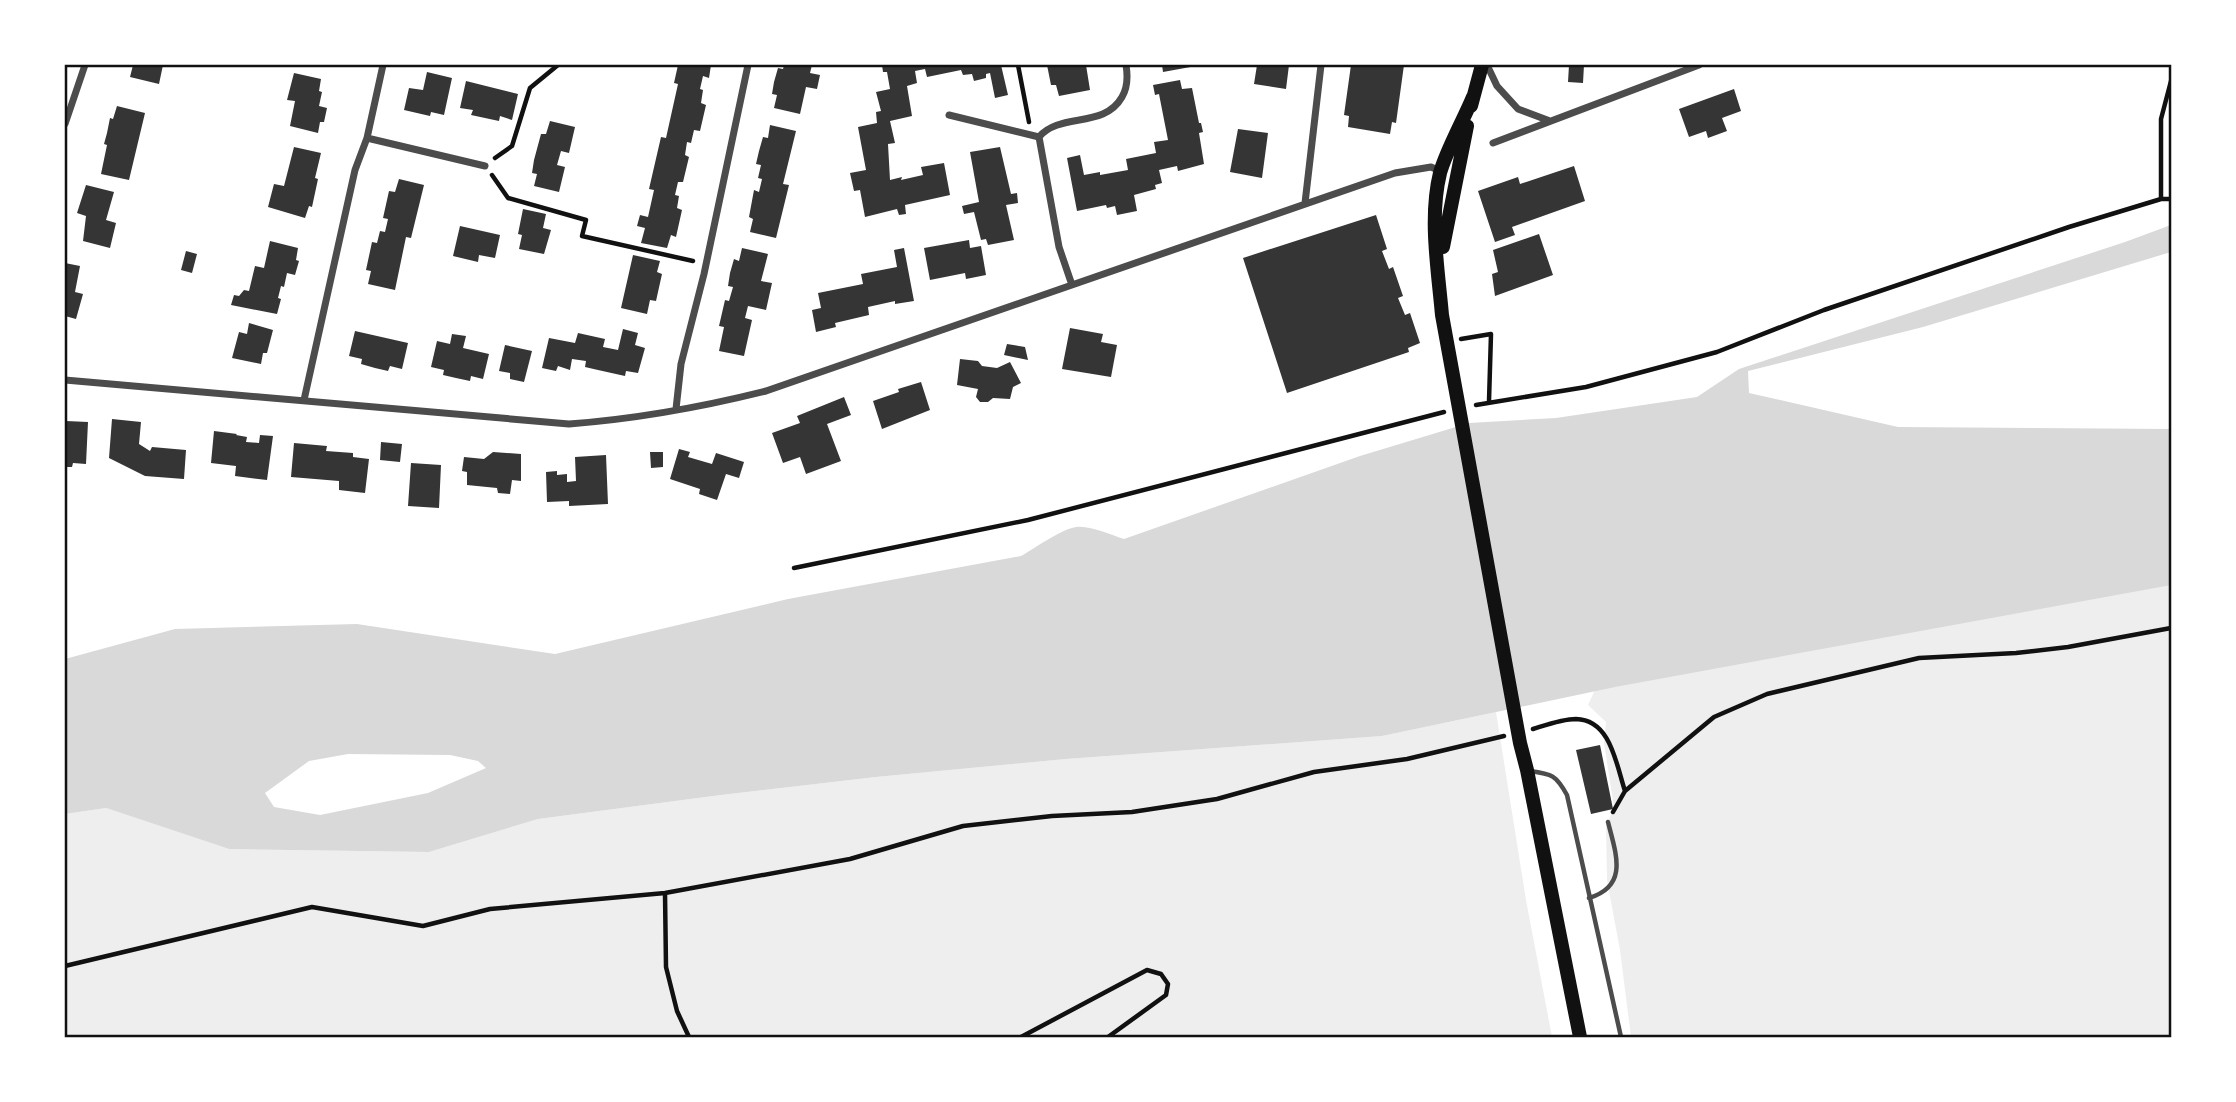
<svg xmlns="http://www.w3.org/2000/svg" width="2236" height="1102" font-family="'Fira Sans',sans-serif">
<style>
.green{fill:#eee}
.water{fill:#d9d9d9;fill-rule:evenodd}
.building{fill:#353535}
.lines{fill:none;stroke-linecap:round;stroke-linejoin:round}
.path{stroke:#111;stroke-width:4.5}
.service{stroke:#4c4c4c;stroke-width:4.5}
.minor{stroke:#4c4c4c;stroke-width:7}
.secondary{stroke:#111;stroke-width:14}
.neatline{fill:none;stroke:#111;stroke-width:2.5}
</style>
<rect width="100%" height="100%" fill="#fff"/>
<!-- green -->
<path class="green" d="M 2171,552 L 2171,1037 L 1631,1037 L 1620,950 L 1607,880 L 1606,827 L 1614,807 L 1604,743 L 1606,722 L 1588,705 L 1599,681 Z
M 1496,712 L 1526,900 L 1552,1037 L 65,1037 L 65,814 L 106,808 L 229,849 L 429,852 L 538,819 L 721,795 L 876,777 L 1066,759 L 1382,736 Z"/>
<!-- water -->
<path class="water" d="M 2171,225 L 2171,252 L 1923,327 L 1748,371 L 1749,393 L 1898,427 L 2171,429 L 2171,585 L 1615,687 L 1382,736 L 1066,759 L 876,777 L 721,795 L 538,819 L 429,852 L 229,849 L 106,808 L 65,814 L 65,659 L 175,629 L 357,624 L 555,654 L 788,599 L 1021,556 C 1036,548 1059,530 1076,527 C 1090,525 1111,535 1124,539 L 1360,456 L 1469,423 L 1556,418 L 1697,397 L 1739,369 L 2125,242 ZM 348,754 L 450,755 L 478,761 L 486,768 L 428,793 L 320,815 L 274,807 L 265,793 L 309,761 Z"/>
<!-- building -->
<path class="building" d="M 133,65 L 163,65 L 159,84 L 130,77 Z
M 678,65 L 711,65 L 709,78 L 703,76 L 700,89 L 703,90 L 701,103 L 706,105 L 700,131 L 694,130 L 691,143 L 687,142 L 685,155 L 689,157 L 683,182 L 678,182 L 675,195 L 679,196 L 677,208 L 682,210 L 676,237 L 671,235 L 667,248 L 641,243 L 645,228 L 637,226 L 640,215 L 648,217 L 654,190 L 649,189 L 661,137 L 666,138 L 678,84 L 674,83 Z
M 784,65 L 812,65 L 810,73 L 820,75 L 817,89 L 806,87 L 800,114 L 774,108 L 777,95 L 772,94 L 774,82 L 778,68 L 783,69 Z
M 882,65 L 1001,65 L 1008,95 L 995,98 L 990,73 L 986,74 L 986,78 L 974,81 L 972,74 L 963,75 L 961,70 L 927,77 L 925,69 L 915,71 L 917,83 L 907,86 L 912,116 L 890,121 L 895,143 L 888,144 L 890,180 L 902,177 L 901,180 L 923,175 L 921,167 L 944,163 L 950,195 L 905,205 L 906,214 L 899,215 L 897,209 L 865,217 L 860,190 L 854,191 L 850,173 L 866,170 L 858,127 L 877,123 L 876,112 L 881,111 L 876,92 L 890,89 L 887,72 L 883,72 Z
M 1047,65 L 1086,65 L 1090,90 L 1059,96 L 1056,85 L 1051,85 Z
M 1162,65 L 1196,65 L 1196,66 L 1163,72 Z
M 1257,65 L 1289,65 L 1286,89 L 1254,84 Z
M 1351,65 L 1404,65 L 1396,123 L 1392,122 L 1390,134 L 1348,127 L 1349,116 L 1344,115 Z
M 1569,65 L 1584,65 L 1583,83 L 1568,82 Z
M 427,72 L 452,78 L 444,115 L 431,112 L 430,116 L 404,110 L 409,88 L 423,90 Z
M 294,73 L 321,79 L 319,91 L 322,92 L 319,106 L 327,108 L 324,122 L 320,122 L 318,133 L 290,126 L 295,101 L 287,100 Z
M 1180,80 L 1182,89 L 1192,88 L 1199,123 L 1201,123 L 1203,132 L 1199,133 L 1204,164 L 1178,171 L 1177,166 L 1159,170 L 1162,183 L 1155,185 L 1156,189 L 1134,195 L 1137,211 L 1117,215 L 1115,206 L 1107,208 L 1106,205 L 1077,211 L 1067,158 L 1080,155 L 1084,175 L 1100,172 L 1100,175 L 1128,170 L 1126,159 L 1156,153 L 1154,142 L 1168,140 L 1159,94 L 1155,95 L 1153,85 Z
M 466,81 L 518,94 L 512,120 L 500,116 L 499,121 L 471,115 L 473,110 L 460,108 Z
M 1734,89 L 1741,111 L 1722,118 L 1727,131 L 1708,138 L 1706,131 L 1689,137 L 1679,109 Z
M 117,106 L 145,113 L 129,180 L 101,174 L 107,145 L 104,144 L 107,133 L 110,118 L 113,119 Z
M 550,121 L 575,127 L 569,153 L 561,151 L 557,165 L 565,167 L 559,192 L 534,186 L 537,174 L 532,173 L 534,160 L 541,134 L 546,134 Z
M 770,125 L 796,131 L 783,184 L 789,185 L 776,238 L 750,232 L 753,219 L 749,217 L 754,190 L 759,192 L 762,179 L 758,178 L 761,165 L 756,164 L 759,151 L 763,137 L 768,138 Z
M 1238,129 L 1268,133 L 1262,178 L 1230,172 Z
M 294,147 L 321,153 L 315,178 L 318,179 L 312,207 L 309,206 L 305,218 L 268,207 L 274,184 L 284,186 Z
M 1000,147 L 1011,194 L 1017,193 L 1018,203 L 1006,205 L 1014,240 L 988,245 L 986,239 L 981,240 L 974,212 L 964,214 L 962,206 L 979,202 L 970,152 Z
M 1574,166 L 1585,201 L 1512,227 L 1515,235 L 1495,242 L 1478,191 L 1518,177 L 1520,184 Z
M 399,179 L 424,185 L 411,238 L 406,237 L 395,290 L 368,284 L 371,271 L 366,270 L 372,242 L 377,243 L 380,231 L 385,232 L 388,219 L 383,218 L 389,191 L 395,192 Z
M 86,185 L 114,192 L 106,220 L 116,223 L 110,248 L 83,241 L 86,216 L 77,213 Z
M 523,209 L 546,214 L 543,228 L 551,230 L 544,254 L 519,249 L 522,235 L 518,234 Z
M 1376,215 L 1387,249 L 1382,251 L 1389,269 L 1393,267 L 1403,296 L 1398,298 L 1405,315 L 1410,313 L 1420,343 L 1408,348 L 1409,352 L 1287,393 L 1243,258 Z
M 460,226 L 500,235 L 495,258 L 479,255 L 478,262 L 453,256 Z
M 1539,234 L 1553,275 L 1495,296 L 1492,274 L 1498,272 L 1493,250 Z
M 969,240 L 970,248 L 981,246 L 986,275 L 966,279 L 965,273 L 930,280 L 924,248 Z
M 270,241 L 298,248 L 296,260 L 299,261 L 295,275 L 287,273 L 284,287 L 281,286 L 278,298 L 281,299 L 277,314 L 231,305 L 234,295 L 239,296 L 244,290 L 249,291 L 255,266 L 264,268 Z
M 742,248 L 768,254 L 761,281 L 772,283 L 766,310 L 748,306 L 745,318 L 752,320 L 744,356 L 719,351 L 724,327 L 719,326 L 725,300 L 729,301 L 733,287 L 728,286 L 730,273 L 734,259 L 739,261 Z
M 904,248 L 914,301 L 895,304 L 895,301 L 868,307 L 869,315 L 835,323 L 836,327 L 816,332 L 812,310 L 821,308 L 818,293 L 863,284 L 861,274 L 897,267 L 894,250 Z
M 186,251 L 197,254 L 192,273 L 181,270 Z
M 633,255 L 660,261 L 657,272 L 662,274 L 656,301 L 650,300 L 647,314 L 621,308 Z
M 65,263 L 80,266 L 75,292 L 83,294 L 76,319 L 65,316 Z
M 249,323 L 273,330 L 267,353 L 263,353 L 261,364 L 232,358 L 239,332 L 247,334 Z
M 1070,328 L 1103,334 L 1101,342 L 1117,345 L 1111,377 L 1062,369 Z
M 623,329 L 638,333 L 635,345 L 645,348 L 638,373 L 626,371 L 625,376 L 598,370 L 585,367 L 586,361 L 572,359 L 570,370 L 558,366 L 556,371 L 542,368 L 549,338 L 575,343 L 578,333 L 605,339 L 603,347 L 618,350 Z
M 355,331 L 408,343 L 402,369 L 390,366 L 388,371 L 375,368 L 361,364 L 362,359 L 349,356 Z
M 452,334 L 466,336 L 463,348 L 489,354 L 483,379 L 471,376 L 470,381 L 456,378 L 443,375 L 444,370 L 431,367 L 437,341 L 450,344 Z
M 1007,344 L 1025,347 L 1028,360 L 1004,355 Z
M 505,345 L 532,351 L 524,382 L 510,379 L 510,373 L 499,371 Z
M 960,359 L 978,361 L 982,366 L 997,368 L 1010,362 L 1021,383 L 1013,387 L 1010,399 L 993,398 L 988,402 L 980,402 L 976,397 L 978,389 L 957,385 Z
M 921,382 L 930,410 L 882,429 L 873,401 L 899,392 L 898,389 Z
M 844,397 L 851,415 L 827,424 L 841,461 L 806,474 L 800,457 L 783,463 L 772,433 L 800,423 L 797,416 Z
M 112,419 L 141,422 L 139,444 L 150,451 L 152,447 L 186,450 L 184,479 L 145,476 L 109,458 Z
M 66,421 L 88,422 L 86,464 L 73,463 L 72,467 L 65,467 Z
M 214,431 L 237,434 L 236,435 L 247,437 L 246,442 L 259,443 L 260,435 L 273,436 L 267,480 L 235,476 L 236,466 L 211,463 Z
M 381,442 L 402,444 L 400,462 L 380,460 Z
M 294,443 L 327,446 L 326,451 L 353,453 L 353,457 L 369,459 L 365,493 L 339,490 L 339,481 L 291,477 Z
M 679,449 L 690,452 L 688,457 L 712,464 L 716,453 L 744,462 L 739,478 L 726,474 L 717,500 L 699,494 L 700,489 L 670,479 Z
M 493,452 L 521,454 L 521,481 L 512,480 L 510,494 L 498,493 L 497,488 L 467,485 L 467,472 L 462,471 L 464,457 L 484,459 Z
M 650,452 L 663,452 L 663,467 L 651,468 Z
M 606,455 L 608,504 L 569,506 L 569,501 L 547,502 L 546,472 L 557,471 L 557,475 L 567,474 L 567,482 L 576,481 L 575,457 Z
M 411,463 L 441,465 L 439,508 L 408,506 Z
M 1600,745 L 1613,809 L 1591,814 L 1576,750 Z"/>
<g class="lines">
<!-- path -->
<path class="path" d="M 1018,65 L 1029,122
M 495,158 L 512,146 L 530,88 L 558,65
M 492,175 L 508,198 L 586,220 L 582,236 L 693,261
M 2161,199 L 2161,119 L 2171,81
M 1461,339 L 1491,334 L 1489,401
M 1476,405 L 1586,387 L 1717,352 L 1824,310 L 2069,227 L 2161,199 L 2171,199
M 794,568 L 1028,520 L 1444,412
M 1533,729 C 1546,725 1562,719 1576,719 C 1611,720 1616,764 1625,791
M 1613,812 L 1625,791 L 1714,717 L 1767,694 L 1919,658 L 2016,653 L 2068,647 L 2171,628
M 665,893 L 666,967 L 677,1011 L 689,1037
M 65,966 L 312,907 L 423,926 L 490,909 L 665,893 L 850,859 L 963,826 L 1052,816 L 1132,812 L 1217,799 L 1314,772 L 1407,759 L 1504,736
M 1021,1037 L 1147,970 L 1161,974 L 1168,984 L 1166,995 L 1108,1037"/>
<!-- service -->
<path class="service" d="M 1530,771 C 1552,774 1556,775 1567,795 L 1621,1037
M 1589,898 C 1629,886 1616,854 1608,822"/>
<!-- minor -->
<path class="minor" d="M 1487,65 L 1497,86 L 1518,109 L 1550,121
M 949,115 L 1039,137
M 65,124 L 85,65
M 367,138 L 485,166
M 1493,143 L 1699,65
M 1305,203 L 1321,65
M 1072,285 L 1059,247 L 1039,137 C 1060,112 1104,129 1122,97 C 1128,87 1128,77 1126,65
M 65,380 L 569,424 C 635,419 702,407 766,391 L 1395,173 L 1431,167 L 1440,171
M 304,400 L 355,170 L 367,138 L 383,65
M 676,409 L 681,364 L 704,274 L 748,65"/>
<!-- secondary -->
<path class="secondary" d="M 1473,97 C 1464,119 1446,151 1440,173 C 1429,218 1438,269 1442,315 L 1520,743 L 1527,770 L 1580,1037
M 1471,106 L 1482,65
M 1443,247 L 1467,126"/>
</g>
<!-- border -->
<rect width="2236" height="1102" fill="none" stroke="#ffffff" stroke-width="133"/>
<rect x="66" y="66" width="2104" height="970" class="neatline"/>
</svg>
